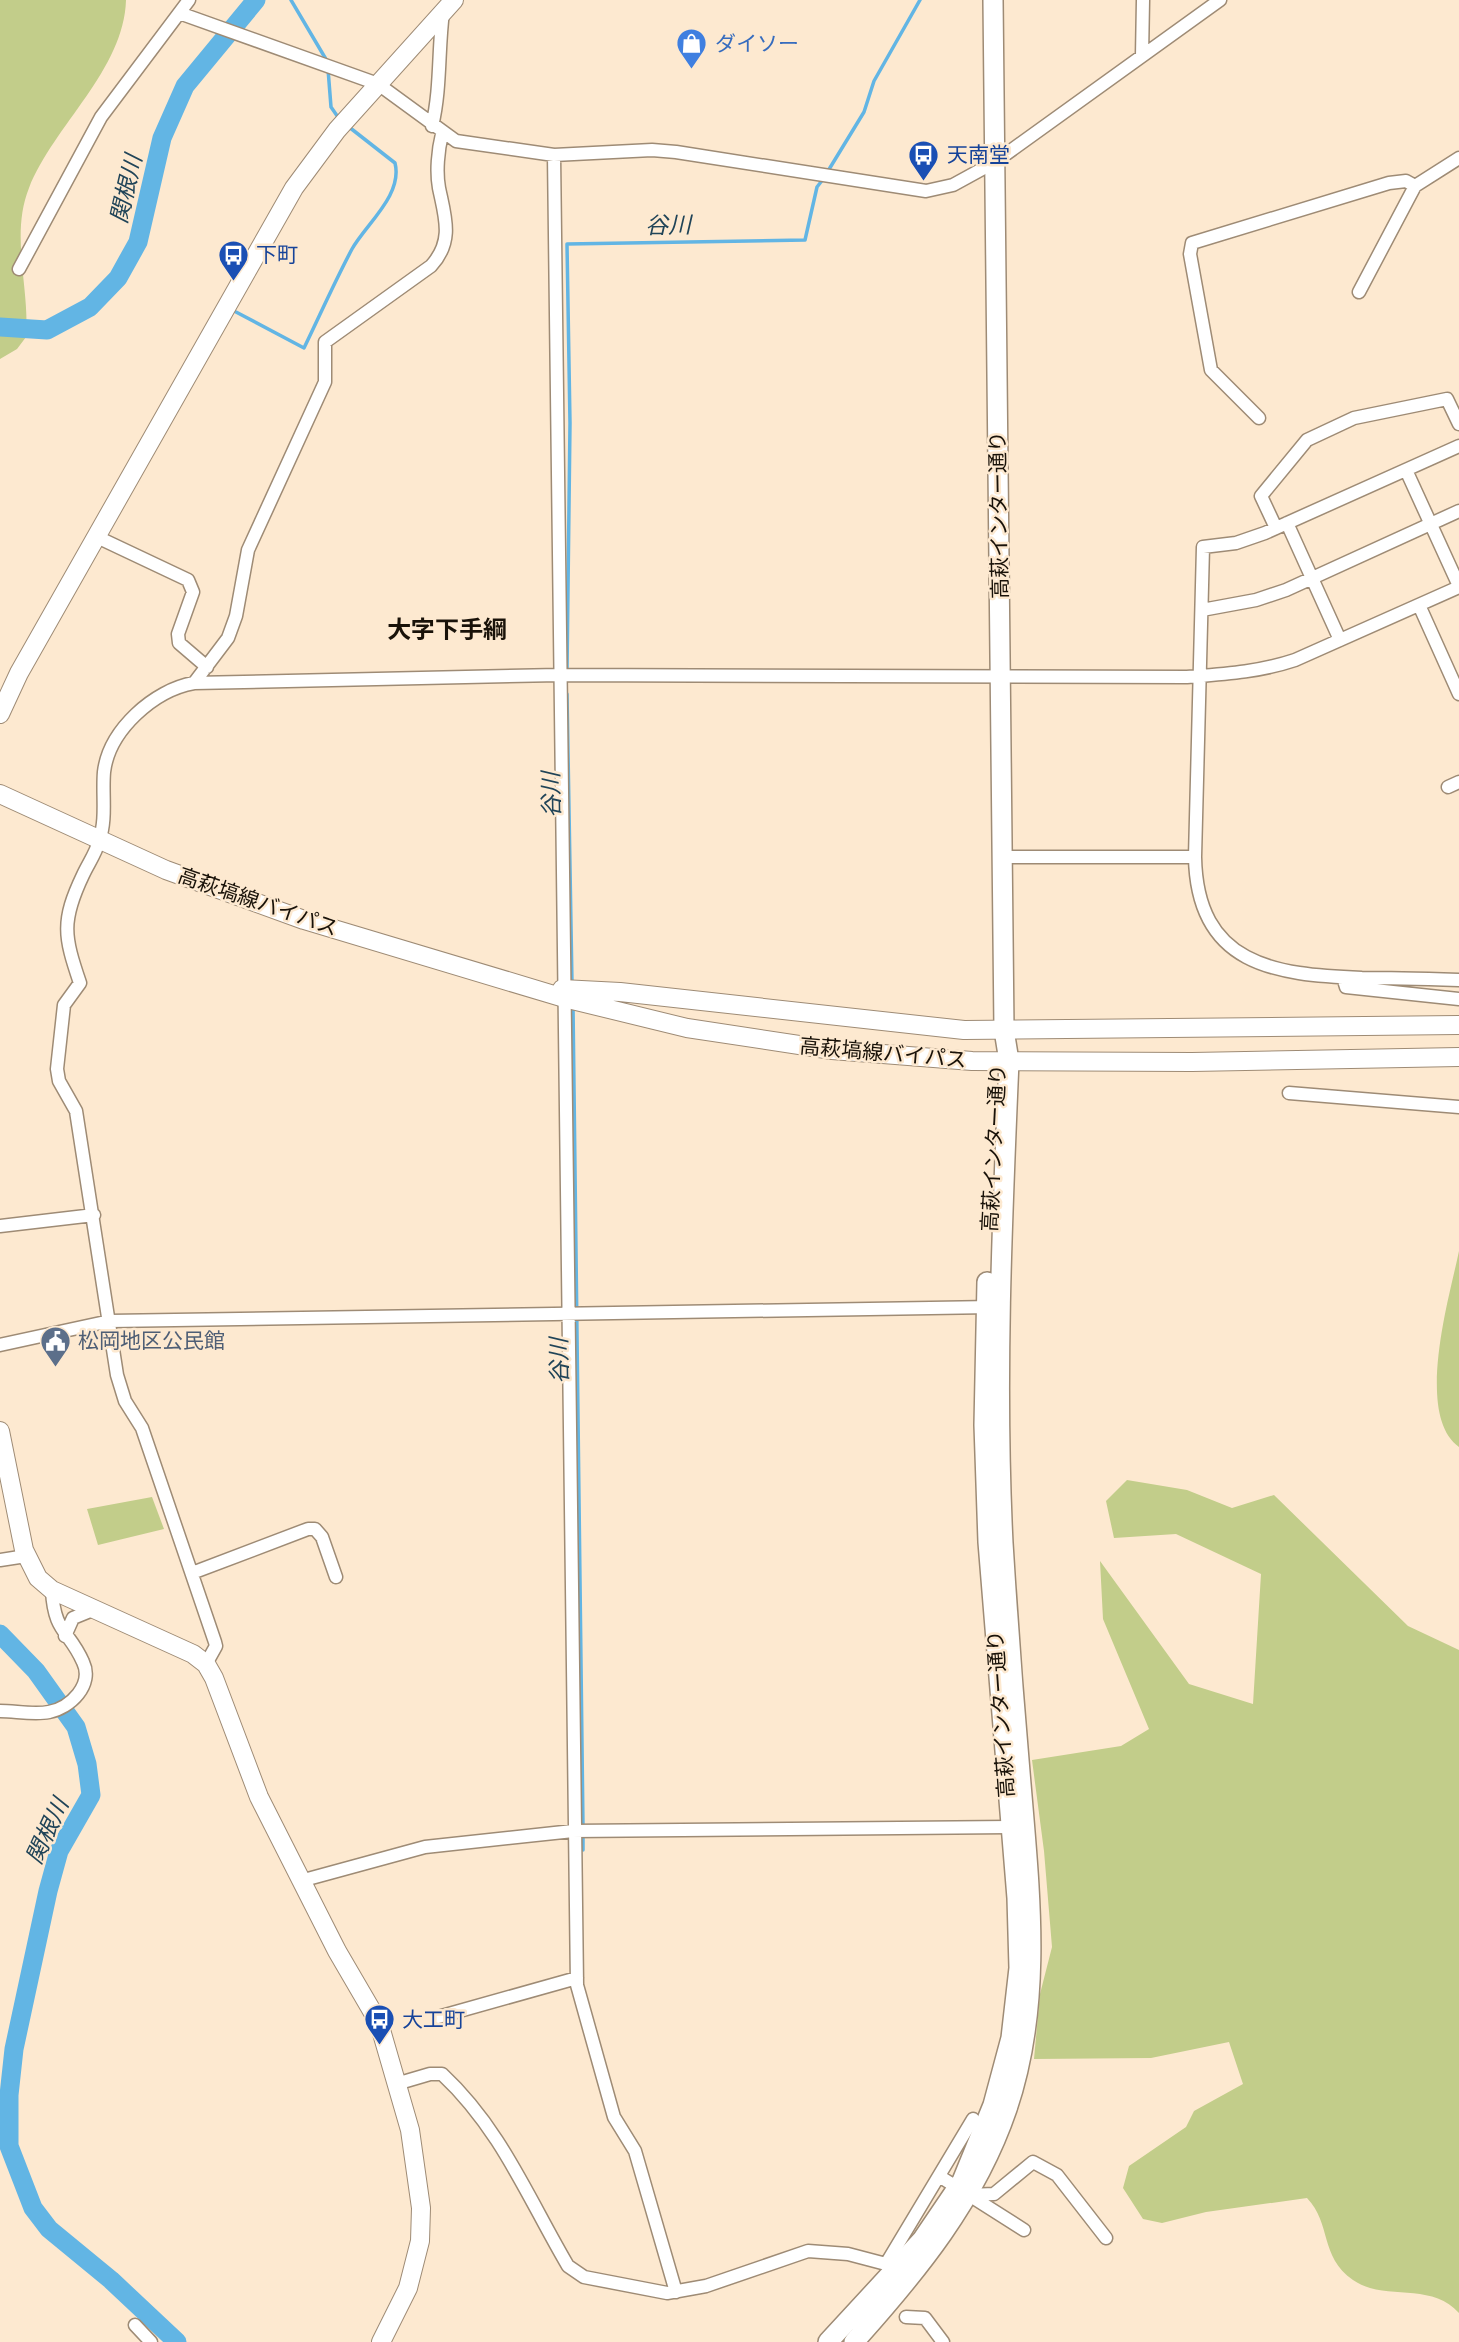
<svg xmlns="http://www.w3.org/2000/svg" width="1459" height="2342" font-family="Literata,'Noto Sans JP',serif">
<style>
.green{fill:#c2cd8a}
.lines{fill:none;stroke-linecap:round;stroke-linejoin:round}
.stream{stroke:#62b5e4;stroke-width:3.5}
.river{stroke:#62b5e4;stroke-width:19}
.street-casing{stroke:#9e8b75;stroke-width:15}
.secondary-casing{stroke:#9e8b75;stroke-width:20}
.primary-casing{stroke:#9e8b75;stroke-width:22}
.street{stroke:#fff;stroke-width:12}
.secondary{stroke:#fff;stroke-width:18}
.primary{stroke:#fff;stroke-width:19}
.labels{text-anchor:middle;stroke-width:5;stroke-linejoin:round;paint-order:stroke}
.shop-label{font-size:21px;fill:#366cbe;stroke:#fde9d0;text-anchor:start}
.transit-label{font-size:21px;fill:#164399;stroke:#fde9d0;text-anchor:start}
.street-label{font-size:21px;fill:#191209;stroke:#fde9d0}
.service-label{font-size:21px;fill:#4e5e75;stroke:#fde9d0;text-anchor:start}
.water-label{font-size:23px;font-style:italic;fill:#204458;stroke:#fde9d0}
.quarter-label{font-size:24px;font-weight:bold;fill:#191209;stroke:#fde9d0}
</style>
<rect width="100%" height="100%" fill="#fde9d0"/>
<!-- green -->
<path class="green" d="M 0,0 L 126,0 C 124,70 54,125 29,188 C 10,235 30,289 26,337 L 17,349 L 0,359 Z
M 1459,1251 L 1459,1447 C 1414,1415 1450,1295 1459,1251 Z
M 1127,1480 L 1187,1490 L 1232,1508 L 1274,1495 L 1408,1626 L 1459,1650 L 1459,2313 C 1431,2281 1384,2302 1353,2280 C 1319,2256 1332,2224 1307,2198 L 1206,2212 L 1162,2223 L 1143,2219 L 1123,2188 L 1129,2166 L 1186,2127 L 1194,2111 L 1243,2084 L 1229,2042 L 1151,2058 L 1034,2059 L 1040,1994 L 1052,1947 L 1044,1851 L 1032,1760 L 1121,1746 L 1149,1729 L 1103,1619 L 1100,1561 L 1189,1684 L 1253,1704 L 1261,1574 L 1176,1534 L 1114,1538 L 1106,1501 Z
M 152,1497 L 164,1529 L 98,1545 L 87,1509 Z"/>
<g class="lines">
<!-- stream -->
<path class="stream" d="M 291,0 L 327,61
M 328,69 L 331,107 L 340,120
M 828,171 L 864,112 L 874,81 L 920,0
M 236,312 L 304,348 C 320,315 335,281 352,249 C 366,224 403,195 395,163 L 349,127
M 567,672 L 570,423 L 567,244 L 805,240 L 817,187 L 824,178
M 567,694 L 572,983
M 573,1005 L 583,1827
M 583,1834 L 583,1850"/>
<!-- river -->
<path class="river" d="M 0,327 L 47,330 L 90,307 L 118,278 L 138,242 L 162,138 L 185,86 L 256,0
M 0,1634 L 36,1671 L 76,1727 L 87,1764 L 91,1795 L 59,1851 L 48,1891 L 14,2049 L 9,2095 L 9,2146 L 33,2208 L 49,2229 L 111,2280 L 177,2342"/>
<defs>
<path id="street" d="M 182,14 L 378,84 L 456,141 L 554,155 L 652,150 L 676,152 L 926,191 L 953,185 L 995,162 L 1220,0
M 1142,56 L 1143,0
M 432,126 C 441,89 438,50 443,12
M 554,155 L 577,1985 L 614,2117 L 635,2151 L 676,2292
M 19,269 L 101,117 L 189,0
M 1359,292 L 1415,186 L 1459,158
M 1259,418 L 1211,370 L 1190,254 L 1192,243 L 1389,183 L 1406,181 L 1415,186
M 1459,446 L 1265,533 L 1236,543 L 1203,547 L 1195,857 C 1197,965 1274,975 1362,978 C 1394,978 1427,979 1459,980
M 1406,470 L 1459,586
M 1287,523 L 1340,640
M 1276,528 L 1261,496 L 1307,440 L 1354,418 L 1447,399 L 1459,424
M 97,537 L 188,580 L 193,592 L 178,634 L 179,643 L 207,667
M 1419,605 L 1459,694
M 1202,610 L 1256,600 L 1286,590 L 1459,511
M 194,683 L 228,638 L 236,616 L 248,550 L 325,382 L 325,342 L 431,266 C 454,241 445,217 439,188 C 436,172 438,150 442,134
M 1448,787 L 1459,782
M 1003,857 L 1195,857
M 1343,977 L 1346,987 L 1459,999
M 1289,1093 L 1459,1107
M 0,1226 L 94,1215
M 0,1345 L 110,1321 L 992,1307
M 0,1560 L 26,1556
M 192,1573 L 308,1529 L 315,1529 L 322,1537 L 336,1577
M 65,1636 L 73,1618 L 95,1609
M 206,1664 L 216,1646 L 215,1642 L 142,1428 L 125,1401 L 117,1375 L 76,1111 L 59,1081 L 57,1069 L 64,1005 L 80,983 C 64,936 61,921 83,875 C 88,864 96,853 99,841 C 107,819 102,795 104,772 C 109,730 154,690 194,683 L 559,675 L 1187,677 C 1225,674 1259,672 1295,660 L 1459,587
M 0,1711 C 15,1711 34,1715 49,1712 C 70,1708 94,1685 83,1662 C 69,1630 54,1633 52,1590
M 304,1880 L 425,1847 L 573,1831 L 1010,1827
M 438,2017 L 577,1978
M 396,2084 L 430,2074 L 442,2074 C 501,2129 528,2198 568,2266 L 584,2277 L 667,2293 L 706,2286 L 808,2251 L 848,2254 L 886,2264 L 894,2272
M 939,2176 L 1024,2230
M 969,2195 L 994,2194 L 1033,2162 L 1057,2175 L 1106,2238
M 886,2264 L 973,2119
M 906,2317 L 925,2318 L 943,2342
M 135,2325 L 151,2342"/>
<path id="secondary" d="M 0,714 L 19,673 L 294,188 L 337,130 L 454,0
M 0,794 L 166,870 L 304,920 L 564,998 L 687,1028 L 832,1050 L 972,1061 L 1192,1062 L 1459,1057
M 562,989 L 620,992 L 964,1030 L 1459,1025
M 0,1431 L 24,1550 L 38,1578 L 52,1590 L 193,1654 L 206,1664 L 214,1678 L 259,1797 L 337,1951 L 379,2023 L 410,2130 L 421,2208 L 420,2241 L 408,2288 L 381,2342"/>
<path id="primary" d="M 828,2342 L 922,2240 L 962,2181 L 993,2105 L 1011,2038 L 1019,1968 L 1017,1898 L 988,1542 L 984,1425 L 987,1282
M 854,2342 C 917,2272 976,2200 1007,2109 C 1043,2003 1030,1893 1021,1784 C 1014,1704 1008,1624 1003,1543 C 995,1382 1002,1222 1009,1061 L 1004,1030 L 993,0"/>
</defs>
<!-- street casing -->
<use href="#street" class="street-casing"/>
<!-- secondary casing -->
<use href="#secondary" class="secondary-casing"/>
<!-- primary casing -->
<use href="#primary" class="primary-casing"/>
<!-- street -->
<use href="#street" class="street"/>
<!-- secondary -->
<use href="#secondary" class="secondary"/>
<!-- primary -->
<use href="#primary" class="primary"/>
</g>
<!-- icons -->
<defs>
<symbol id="shop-pin" viewBox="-11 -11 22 30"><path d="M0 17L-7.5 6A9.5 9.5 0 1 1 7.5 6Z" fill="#3f7fe0" stroke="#fde9d0"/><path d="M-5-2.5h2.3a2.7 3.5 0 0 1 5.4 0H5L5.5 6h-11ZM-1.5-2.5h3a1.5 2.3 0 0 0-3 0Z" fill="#fff"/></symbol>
<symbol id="bus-pin" viewBox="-11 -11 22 30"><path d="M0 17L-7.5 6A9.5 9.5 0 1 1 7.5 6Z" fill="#1a4fb4" stroke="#fde9d0"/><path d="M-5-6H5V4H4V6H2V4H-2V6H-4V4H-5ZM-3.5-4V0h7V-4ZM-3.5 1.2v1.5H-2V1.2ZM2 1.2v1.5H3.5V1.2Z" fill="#fff"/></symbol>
<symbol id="civic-pin" viewBox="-11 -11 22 30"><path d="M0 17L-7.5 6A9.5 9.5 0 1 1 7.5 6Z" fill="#5c6f8a" stroke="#fde9d0"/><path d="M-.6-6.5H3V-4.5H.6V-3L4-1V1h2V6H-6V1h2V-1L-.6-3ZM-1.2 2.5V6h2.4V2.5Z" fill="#fff"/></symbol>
</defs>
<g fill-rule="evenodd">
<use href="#shop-pin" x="674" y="26" width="35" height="47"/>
<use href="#bus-pin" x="906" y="138" width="35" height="47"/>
<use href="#bus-pin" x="216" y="238" width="35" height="47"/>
<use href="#civic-pin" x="38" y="1324" width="35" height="47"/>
<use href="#bus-pin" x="362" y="2002" width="35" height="47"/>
</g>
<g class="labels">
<!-- shop labels -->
<g class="shop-label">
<text x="715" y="51">ダイソー</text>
</g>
<!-- transit labels -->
<g class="transit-label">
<text x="947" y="162">天南堂</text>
<text x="256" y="262">下町</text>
<text x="402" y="2027">大工町</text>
</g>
<!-- street labels -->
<g class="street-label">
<text transform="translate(999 515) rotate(-91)" y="7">高萩インター通り</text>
<text transform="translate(258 902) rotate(19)" y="7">高萩塙線バイパス</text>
<text transform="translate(883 1053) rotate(5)" y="7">高萩塙線バイパス</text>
<text transform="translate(994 1148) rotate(-87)" y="7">高萩インター通り</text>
<text transform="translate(1001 1714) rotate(-94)" y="7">高萩インター通り</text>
</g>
<!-- service labels -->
<g class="service-label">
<text x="78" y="1348">松岡地区公民館</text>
</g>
<!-- water labels -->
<g class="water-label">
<text transform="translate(126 189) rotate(-77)" y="8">関根川</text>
<text transform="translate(668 225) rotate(-1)" y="8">谷川</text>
<text transform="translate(551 795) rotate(-91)" y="8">谷川</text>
<text transform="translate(559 1361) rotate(-91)" y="8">谷川</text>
<text transform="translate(47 1831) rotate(-65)" y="8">関根川</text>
</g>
<!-- quarter labels -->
<g class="quarter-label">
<text x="447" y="638">大字下手綱</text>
</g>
</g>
</svg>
